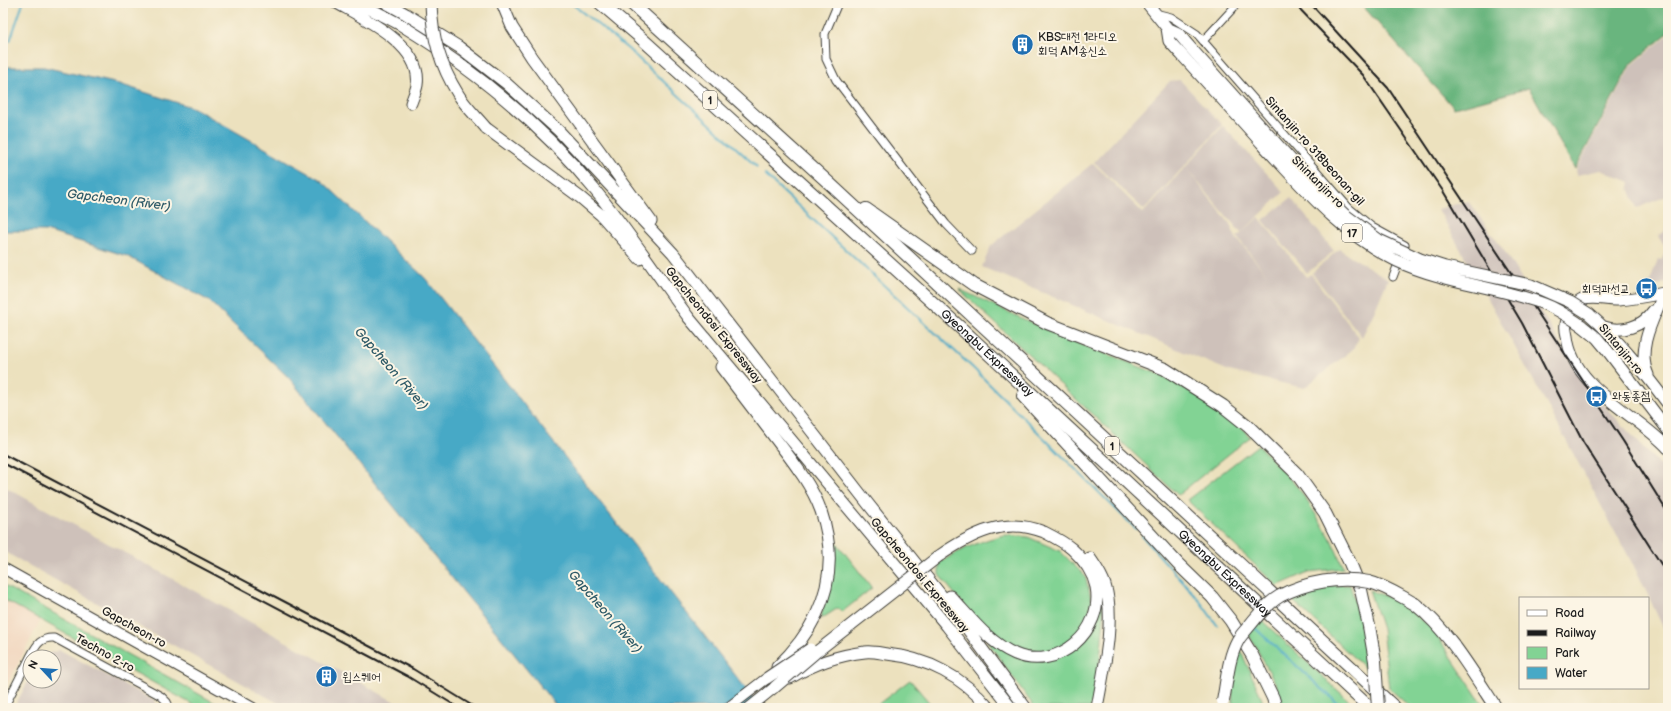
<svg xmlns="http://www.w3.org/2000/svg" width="1671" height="711" font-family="'Balsamiq Sans','Poor Story',sans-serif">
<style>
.built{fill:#f1d5bd}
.industrial{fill:#cec1ba}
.green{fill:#82d394;stroke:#4f7858}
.forest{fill:#69b57e;stroke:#42684d}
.water{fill:#47a9c6;stroke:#326271}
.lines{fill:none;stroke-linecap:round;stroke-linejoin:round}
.stream{stroke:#47a9c6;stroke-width:2}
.minor-casing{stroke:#3b3a34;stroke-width:9}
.secondary-casing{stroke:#3b3a34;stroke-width:12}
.primary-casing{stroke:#3b3a34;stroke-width:13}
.trunk-casing{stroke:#3b3a34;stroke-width:13}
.motorway-casing{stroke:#3b3a34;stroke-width:14}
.minor{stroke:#fff;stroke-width:7}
.secondary{stroke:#fff;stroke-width:10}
.primary{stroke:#fff;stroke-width:11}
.trunk{stroke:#fff;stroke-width:11}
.motorway{stroke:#fff;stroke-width:12}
.rail{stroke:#1c1c1c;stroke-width:2}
.primary-bridge-casing{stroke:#3b3a34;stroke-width:13;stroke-linecap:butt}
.trunk-bridge-casing{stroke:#3b3a34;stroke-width:13;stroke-linecap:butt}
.motorway-bridge-casing{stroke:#3b3a34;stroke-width:14;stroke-linecap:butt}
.primary-bridge{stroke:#fff;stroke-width:11}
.trunk-bridge{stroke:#fff;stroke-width:11}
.motorway-bridge{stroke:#fff;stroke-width:12}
.labels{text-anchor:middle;stroke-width:4;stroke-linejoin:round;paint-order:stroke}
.shield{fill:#fcf5e5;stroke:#5f5d58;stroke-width:1}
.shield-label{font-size:11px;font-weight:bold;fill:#1c1c1c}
.poi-label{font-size:12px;fill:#1c1c1c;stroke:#fcf5e5;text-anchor:start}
.street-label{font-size:12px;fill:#1c1c1c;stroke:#fcf5e5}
.water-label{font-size:13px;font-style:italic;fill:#2f5b68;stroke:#fcf5e5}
</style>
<rect width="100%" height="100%" fill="#fcf5e5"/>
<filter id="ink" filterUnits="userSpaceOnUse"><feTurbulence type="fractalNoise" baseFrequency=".025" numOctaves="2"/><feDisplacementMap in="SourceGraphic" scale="8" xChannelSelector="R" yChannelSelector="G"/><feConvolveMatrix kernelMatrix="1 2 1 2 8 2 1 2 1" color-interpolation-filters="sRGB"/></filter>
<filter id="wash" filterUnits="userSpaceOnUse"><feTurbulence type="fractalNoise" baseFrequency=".012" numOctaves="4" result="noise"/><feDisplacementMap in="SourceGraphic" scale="16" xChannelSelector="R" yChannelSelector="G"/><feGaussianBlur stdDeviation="0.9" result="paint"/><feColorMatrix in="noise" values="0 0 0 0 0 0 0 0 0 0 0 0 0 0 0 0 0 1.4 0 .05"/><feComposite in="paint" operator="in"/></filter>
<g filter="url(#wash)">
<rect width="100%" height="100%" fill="#ece1be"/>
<!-- built -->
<path class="built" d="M 3,599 L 41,619 L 3,693 Z"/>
<!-- industrial -->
<path class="industrial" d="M 1668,35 L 1668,197 L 1664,197 L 1637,208 L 1629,188 L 1630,182 L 1601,170 L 1577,175 L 1576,170 L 1631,66 Z
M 1180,80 L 1222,125 L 1144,210 L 1094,162 L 1170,81 Z
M 1223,126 L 1284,192 L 1241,233 L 1186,168 L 1230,224 L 1236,238 L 1269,277 L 1237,237 L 1259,217 L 1306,277 L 1311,274 L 1359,338 L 1353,349 L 1304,388 L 1229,371 L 982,267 L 991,246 L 1093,163 L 1143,213 Z
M 1291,198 L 1334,251 L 1307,273 L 1263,220 Z
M 1468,201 L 1505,252 L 1566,353 L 1599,400 L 1668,474 L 1668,638 L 1638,574 L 1545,401 L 1438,209 Z
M 1668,221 L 1668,282 L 1648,288 L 1658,259 L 1662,260 L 1666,249 L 1658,236 L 1664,232 Z
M 1339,249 L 1388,279 L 1375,310 L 1362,337 L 1312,273 Z
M 3,486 L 151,567 L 406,708 L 287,708 L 3,551 Z
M 60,650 L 155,701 L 156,708 L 14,708 L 30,677 L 30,681 L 54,681 L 54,657 L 41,657 L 42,655 Z"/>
<!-- green -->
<path class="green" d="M 959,289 L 1060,336 L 1161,375 L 1198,396 L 1238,424 L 1250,437 L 1178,495 Z
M 1258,445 L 1300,490 L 1330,537 L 1344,568 L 1309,572 L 1277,586 L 1187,500 Z
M 1005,535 L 1028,537 L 1060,551 L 1085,576 L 1092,601 L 1086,626 L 1070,645 L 1044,654 L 1018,652 L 1000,641 L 979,623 L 939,575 L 939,563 C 960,550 981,540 1005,535 Z
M 833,538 L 872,588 L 842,612 L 838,608 L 821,619 Z
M 3,585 L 224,708 L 199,708 L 3,599 Z
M 1324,585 L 1350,585 L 1363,627 L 1369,672 L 1290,598 Z
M 1369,590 L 1398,601 L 1431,627 L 1485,708 L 1411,708 L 1389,688 L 1382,629 Z
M 1101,591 L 1104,617 L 1100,660 L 1091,708 L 1035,708 L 987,641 L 1031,660 L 1081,640 Z
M 1259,618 L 1357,708 L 1283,708 L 1276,684 L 1248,633 Z
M 1240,649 L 1259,692 L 1265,708 L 1233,708 L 1232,684 Z
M 910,680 L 934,708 L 873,708 Z"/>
<!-- forest -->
<path class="forest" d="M 1360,3 L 1668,3 L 1668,33 L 1630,65 L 1575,169 L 1529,88 L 1454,108 Z"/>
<!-- water -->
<path class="water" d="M 3,67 L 44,67 L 119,84 L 194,108 L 321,180 L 425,278 L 761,708 L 558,708 L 289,378 L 209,301 L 127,256 L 46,231 L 3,231 Z"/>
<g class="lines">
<!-- stream -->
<path class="stream" d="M 571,3 L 628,49 L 757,167
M 10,41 L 23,3
M 3,61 L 7,51
M 765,175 L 973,368 L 1136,529
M 1142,536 L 1199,600 L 1217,625
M 1255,628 L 1343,708"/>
</g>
</g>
<g filter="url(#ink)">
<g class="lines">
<defs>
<path id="minor" d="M 838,3 L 825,34 L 826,59 L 836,80 L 946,224 L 972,251
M 1155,13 L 1171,17 L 1197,34 L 1349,208 L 1372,227 L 1405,245 L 1393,277
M 1204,40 L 1238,3
M 30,657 C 36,646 40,637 54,638 L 161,696 L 167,702 L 170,708
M 4,708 L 30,657"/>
<path id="secondary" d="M 3,568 L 253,708
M 728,708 L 767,678
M 749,708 L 775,687"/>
<path id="primary" d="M 1147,3 L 1167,28 L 1178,33 L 1188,45
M 1167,28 L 1169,41 L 1180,53
M 1664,293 C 1649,296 1633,299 1618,300 C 1607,301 1593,295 1582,300 C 1572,305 1568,314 1566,324 C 1565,328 1566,332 1567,336 C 1572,388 1637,414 1668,448
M 1589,314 C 1619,340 1644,372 1668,404
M 1581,325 L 1597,338 L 1607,350 L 1668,430
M 1604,327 C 1622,333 1642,327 1653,311
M 1648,375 C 1636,348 1654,318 1664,293"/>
<path id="trunk" d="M 337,3 C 365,19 423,46 417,85 C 416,91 413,97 411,103
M 358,3 C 372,10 387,17 401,25 C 473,69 540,123 594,189 C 628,230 657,275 689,318 L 947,626 L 1011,708
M 386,3 L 406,14 L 459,47 L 507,84 L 559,131 L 673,253 L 869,505 L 957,615 L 1026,708
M 502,3 L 512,27 L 532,58 L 651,221
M 486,128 L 581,198 L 601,215 L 640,259
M 721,367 C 738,389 755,412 772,434 C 790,458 811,483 821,511 C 842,573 822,624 777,667
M 939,556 C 971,534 1005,516 1044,532 C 1054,537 1064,542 1072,549 C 1083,559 1093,572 1096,587 C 1104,631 1058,672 1015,654 C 988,642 970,617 950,596
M 1090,558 C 1096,567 1102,575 1105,585 C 1116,619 1103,673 1097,708
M 790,678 C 813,664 839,655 865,652 C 872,651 880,653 887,654 C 927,658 963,677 989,708"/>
<g id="motorway">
<path id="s1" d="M 600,3 L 641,38 L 964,331 L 1370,708"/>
<path d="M 631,3 L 829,183 L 1395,708"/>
<path d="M 866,209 L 974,285 L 1047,323 L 1165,369 L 1223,406 L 1248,426 L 1297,474 L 1325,513 L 1350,563 L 1361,590 L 1369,626"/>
<path d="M 1023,396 L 1178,564 L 1212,597 L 1231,621 L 1252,655 L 1273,698 L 1276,708"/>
<path d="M 1415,604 C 1448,630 1473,673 1496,708"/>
</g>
</defs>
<!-- minor casing -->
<use href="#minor" class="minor-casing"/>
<!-- secondary casing -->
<use href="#secondary" class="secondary-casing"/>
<!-- primary casing -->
<use href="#primary" class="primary-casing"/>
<!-- trunk casing -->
<use href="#trunk" class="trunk-casing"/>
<!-- motorway casing -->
<use href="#motorway" class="motorway-casing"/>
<!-- minor -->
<use href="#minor" class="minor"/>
<!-- secondary -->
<use href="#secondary" class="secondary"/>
<!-- primary -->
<use href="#primary" class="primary"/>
<!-- trunk -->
<use href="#trunk" class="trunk"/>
<!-- motorway -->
<use href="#motorway" class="motorway"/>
<!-- rail -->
<path class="rail" d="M 1294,3 L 1363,75 L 1443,191 L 1522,323 L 1583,442 L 1668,575
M 1310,3 L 1388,88 L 1623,441 L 1668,513
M 3,454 L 413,669 L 476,708
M 3,463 L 407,676 L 459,708"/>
<defs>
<path id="primary-bridge" d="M 1188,45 L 1310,181 L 1344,214 L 1379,240 L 1420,259 L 1445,267 L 1531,285 L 1570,302 L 1589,314
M 1180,53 C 1208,84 1237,115 1265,147 C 1304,189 1344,236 1397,261 C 1444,283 1496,286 1544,304 C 1558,309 1569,317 1581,325"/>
<path id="trunk-bridge" d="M 431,3 C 432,37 440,65 458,94 C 465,106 477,117 486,128
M 767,678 L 810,649
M 775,687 L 815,653 L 939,556"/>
<path id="motorway-bridge" d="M 1369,626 L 1375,661 L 1378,708
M 1223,701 C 1227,681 1228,658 1238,640 C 1241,635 1246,630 1250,625 C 1258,615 1268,603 1280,596 C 1306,582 1340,576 1369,582 C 1386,586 1400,596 1415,604"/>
</defs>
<!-- primary-bridge casing -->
<use href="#primary-bridge" class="primary-bridge-casing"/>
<!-- trunk-bridge casing -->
<use href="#trunk-bridge" class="trunk-bridge-casing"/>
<!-- motorway-bridge casing -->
<use href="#motorway-bridge" class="motorway-bridge-casing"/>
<!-- primary-bridge -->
<use href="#primary-bridge" class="primary-bridge"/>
<!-- trunk-bridge -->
<use href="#trunk-bridge" class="trunk-bridge"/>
<!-- motorway-bridge -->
<use href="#motorway-bridge" class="motorway-bridge"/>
</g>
</g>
<!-- icons -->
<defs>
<symbol id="building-disc" viewBox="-11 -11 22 22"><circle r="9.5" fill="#1f6fb2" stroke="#fcf5e5"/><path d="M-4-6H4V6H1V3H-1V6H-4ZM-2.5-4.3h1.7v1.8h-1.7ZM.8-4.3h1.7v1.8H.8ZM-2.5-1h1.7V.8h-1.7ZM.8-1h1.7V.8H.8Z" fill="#fff"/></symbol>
<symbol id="bus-disc" viewBox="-11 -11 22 22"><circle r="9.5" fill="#1f6fb2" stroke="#fcf5e5"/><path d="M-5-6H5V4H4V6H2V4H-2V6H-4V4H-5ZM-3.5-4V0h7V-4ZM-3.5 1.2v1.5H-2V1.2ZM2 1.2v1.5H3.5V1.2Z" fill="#fff"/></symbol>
</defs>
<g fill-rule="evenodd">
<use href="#building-disc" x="1010" y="32" width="25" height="25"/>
<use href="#bus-disc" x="1634" y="276" width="25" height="25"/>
<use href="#bus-disc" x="1584" y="384" width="25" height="25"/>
<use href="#building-disc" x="314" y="664" width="25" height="25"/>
</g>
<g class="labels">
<!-- shield labels -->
<g class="shield">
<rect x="703" y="91" width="14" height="18" rx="3"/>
<rect x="1342" y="224" width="20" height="18" rx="3"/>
<rect x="1105" y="437" width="14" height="18" rx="3"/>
</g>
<g class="shield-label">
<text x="710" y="104">1</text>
<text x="1352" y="237">17</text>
<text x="1112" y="450">1</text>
</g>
<!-- poi labels -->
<g class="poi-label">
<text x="1038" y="41">KBS대전 1라디오<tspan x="1038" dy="14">회덕 AM송신소</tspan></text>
<text x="1630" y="293" text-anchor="end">회덕과선교</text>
<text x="1612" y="400">와동종점</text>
<text x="342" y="681">윕스퀘어</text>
</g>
<!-- street labels -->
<g class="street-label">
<text transform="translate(1315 151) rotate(48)" y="4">Sintanjin-ro 318beonan-gil</text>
<text transform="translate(1318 182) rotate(45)" y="4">Shintanjin-ro</text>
<text transform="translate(714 325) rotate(51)" y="4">Gapcheondosi Expressway</text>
<text transform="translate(1621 349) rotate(50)" y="4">Sintanjin-ro</text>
<text dy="4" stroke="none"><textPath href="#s1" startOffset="522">Gyeongbu Expressway</textPath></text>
<text dy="4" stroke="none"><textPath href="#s1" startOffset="846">Gyeongbu Expressway</textPath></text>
<text transform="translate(920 575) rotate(50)" y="4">Gapcheondosi Expressway</text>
<text transform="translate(134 627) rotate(29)" y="4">Gapcheon-ro</text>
<text transform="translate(105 653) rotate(29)" y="4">Techno 2-ro</text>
</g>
<!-- water labels -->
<g class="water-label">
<text transform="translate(119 199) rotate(7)" y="5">Gapcheon (River)</text>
<text transform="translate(392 368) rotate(49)" y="5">Gapcheon (River)</text>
<text transform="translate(606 611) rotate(49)" y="5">Gapcheon (River)</text>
</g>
</g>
<!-- margin -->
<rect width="1671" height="711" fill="none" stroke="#fcf5e5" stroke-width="16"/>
<!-- legend -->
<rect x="1519" y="597" width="130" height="92" fill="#fcf5e5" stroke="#a29e95"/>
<rect x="1527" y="610" width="20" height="6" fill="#ffffff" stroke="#a29e95"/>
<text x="1555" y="617" font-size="12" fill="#1c1c1c">Road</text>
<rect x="1527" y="630" width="20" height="6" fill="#1c1c1c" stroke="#a29e95"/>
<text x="1555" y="637" font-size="12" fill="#1c1c1c">Railway</text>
<rect x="1527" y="647" width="20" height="12" fill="#82d394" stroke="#a29e95"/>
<text x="1555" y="657" font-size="12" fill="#1c1c1c">Park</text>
<rect x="1527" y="667" width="20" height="12" fill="#47a9c6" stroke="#a29e95"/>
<text x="1555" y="677" font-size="12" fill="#1c1c1c">Water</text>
<!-- north arrow -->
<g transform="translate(42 669) rotate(296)"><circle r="19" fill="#fcf5e5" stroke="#a29e95"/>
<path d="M0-3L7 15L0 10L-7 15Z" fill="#1f6fb2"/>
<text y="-6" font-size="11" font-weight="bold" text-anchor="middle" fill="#1c1c1c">N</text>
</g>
</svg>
